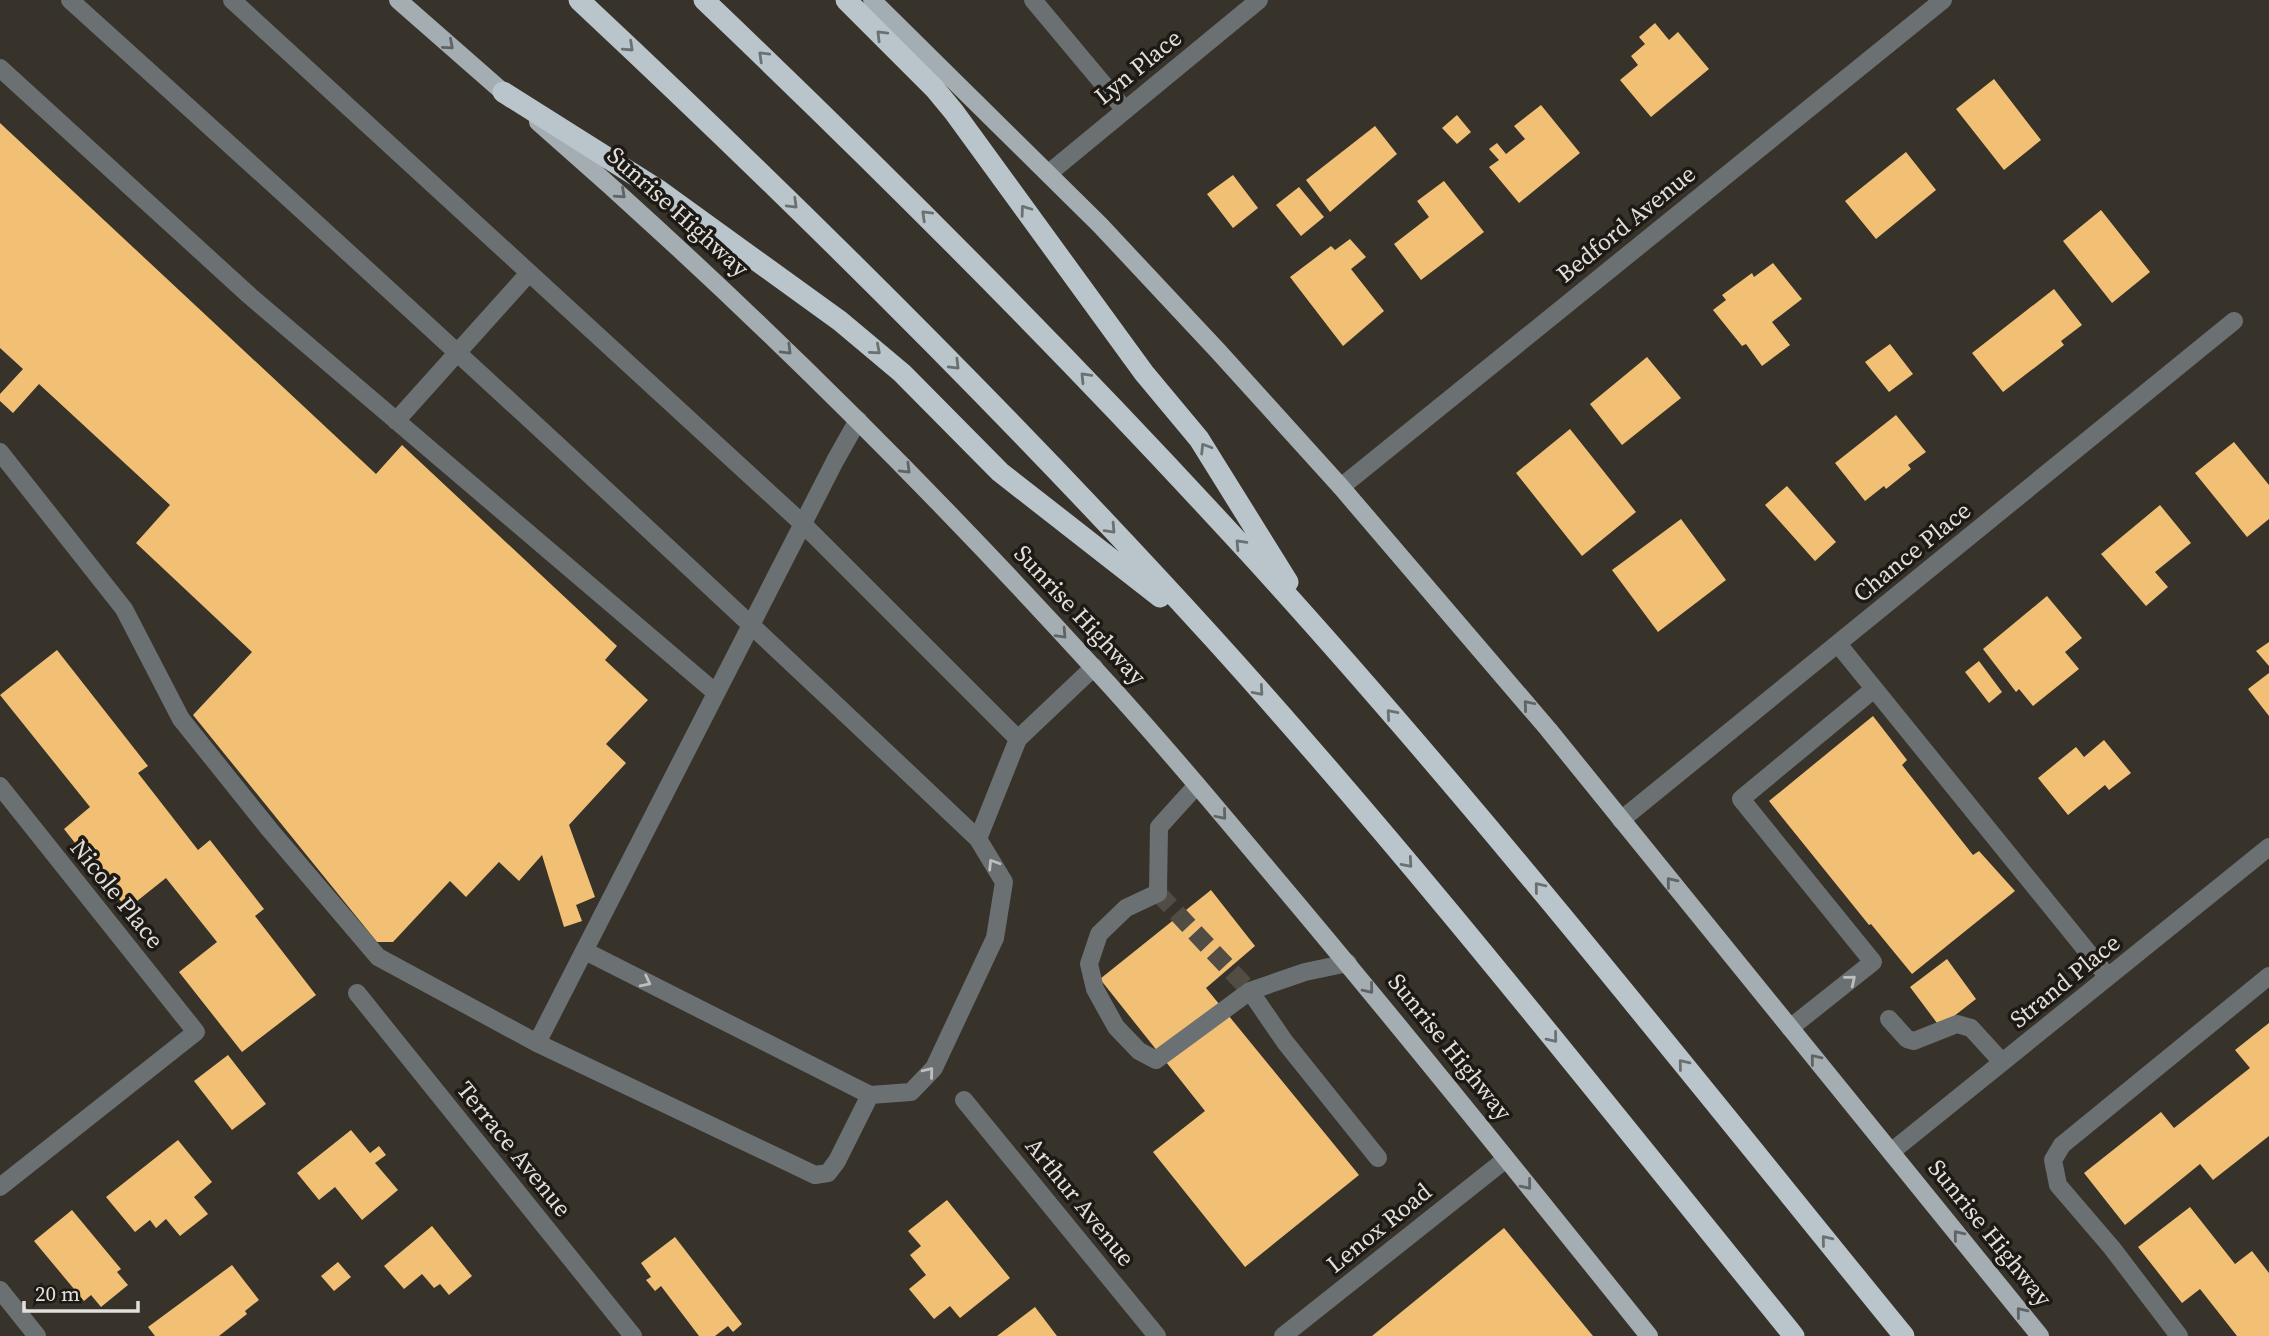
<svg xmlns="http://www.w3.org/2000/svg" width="2269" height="1336" font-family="'Source Serif 4',serif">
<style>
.building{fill:#f1c075}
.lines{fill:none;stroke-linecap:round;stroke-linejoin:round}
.minor-tunnel{stroke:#514c44;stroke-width:18;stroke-dasharray:18 9;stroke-linecap:butt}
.minor{stroke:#6b7073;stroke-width:18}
.major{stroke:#a3adb2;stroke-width:18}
.highway{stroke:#b9c5cb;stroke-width:21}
.oneway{stroke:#6b7070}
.oneway2{stroke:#606464}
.oneway3{stroke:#bfbebb}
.labels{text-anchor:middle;stroke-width:7;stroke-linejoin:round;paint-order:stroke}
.street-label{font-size:24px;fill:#e3dfda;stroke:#1d1a16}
</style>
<rect width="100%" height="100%" fill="#37322a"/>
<!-- building -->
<path class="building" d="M 1655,23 L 1669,40 L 1678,32 L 1709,69 L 1651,117 L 1620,80 L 1638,65 L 1631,56 L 1645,44 L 1639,37 Z
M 1994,79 L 2041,140 L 2004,170 L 1956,109 Z
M 1541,105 L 1580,153 L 1519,203 L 1489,167 L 1499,160 L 1489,149 L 1497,143 L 1506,154 L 1525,139 L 1514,126 Z
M 1457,115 L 1471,132 L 1457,144 L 1442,128 Z
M 0,123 L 376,474 L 402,445 L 617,646 L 605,660 L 648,700 L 606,744 L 626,763 L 569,825 L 595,897 L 576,905 L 582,921 L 564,927 L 542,855 L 519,881 L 499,862 L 466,897 L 450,881 L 393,942 L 377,942 L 193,715 L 252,652 L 136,543 L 170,505 L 39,384 L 13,413 L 0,401 L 0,394 L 23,369 L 0,348 Z
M 1375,126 L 1397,154 L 1330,212 L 1306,180 Z
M 1906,152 L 1936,190 L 1876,239 L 1845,201 Z
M 1233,175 L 1258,208 L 1233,228 L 1207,194 Z
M 1444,181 L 1484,232 L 1421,280 L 1394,244 L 1429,217 L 1417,201 Z
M 1299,187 L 1324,217 L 1301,236 L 1276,205 Z
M 2101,210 L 2150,272 L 2112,303 L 2063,241 Z
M 1350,239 L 1366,257 L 1351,269 L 1384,311 L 1343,346 L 1290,277 L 1331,246 L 1335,250 Z
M 1773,263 L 1802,299 L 1772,322 L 1790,345 L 1762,366 L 1746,344 L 1742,346 L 1713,310 L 1726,300 L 1722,295 L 1752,273 L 1754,277 Z
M 2054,289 L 2082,325 L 2061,341 L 2064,345 L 2003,392 L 1972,353 Z
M 1890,344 L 1913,374 L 1889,392 L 1865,362 Z
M 1647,357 L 1681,398 L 1622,445 L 1590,404 Z
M 1896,415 L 1926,452 L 1908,465 L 1911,469 L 1886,489 L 1884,486 L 1865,501 L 1835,463 Z
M 1570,429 L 1636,512 L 1582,556 L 1516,473 Z
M 2234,442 L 2269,485 L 2269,519 L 2247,537 L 2195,473 Z
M 1787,486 L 1836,542 L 1815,561 L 1765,505 Z
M 2160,505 L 2191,543 L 2155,572 L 2168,587 L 2146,606 L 2101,554 Z
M 1681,519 L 1726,580 L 1658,632 L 1612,570 Z
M 2047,596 L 2082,638 L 2065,652 L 2079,669 L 2033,706 L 2019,689 L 2016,692 L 1983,649 Z
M 2269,642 L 2269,666 L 2256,651 Z
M 57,650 L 148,766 L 138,773 L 198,850 L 210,840 L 264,909 L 255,916 L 316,995 L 242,1052 L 179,972 L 217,942 L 166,878 L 127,909 L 64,829 L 90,807 L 0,695 Z
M 1979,661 L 2002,692 L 1989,703 L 1965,672 Z
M 2269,673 L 2269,716 L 2248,689 Z
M 1873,716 L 1907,760 L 1902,765 L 1973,855 L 1979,851 L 2015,891 L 1912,974 L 1871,924 L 1869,925 L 1769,801 Z
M 2104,740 L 2131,773 L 2109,790 L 2105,785 L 2068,815 L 2038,778 L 2076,747 L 2084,757 Z
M 1211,890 L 1255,946 L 1206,988 L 1359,1175 L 1245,1267 L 1153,1152 L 1205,1111 L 1100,979 Z
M 1947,959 L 1976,999 L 1940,1027 L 1910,987 Z
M 2269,1023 L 2269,1136 L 2213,1180 L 2200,1164 L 2125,1225 L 2084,1173 L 2161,1112 L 2174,1128 L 2250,1068 L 2235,1050 Z
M 228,1055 L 266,1104 L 232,1130 L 194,1081 Z
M 351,1130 L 370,1153 L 379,1146 L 386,1155 L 375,1163 L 398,1190 L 362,1220 L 335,1187 L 319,1200 L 297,1173 Z
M 178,1140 L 212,1182 L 194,1197 L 208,1214 L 180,1236 L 166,1219 L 156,1228 L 150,1220 L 135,1232 L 106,1197 Z
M 947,1200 L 1010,1278 L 960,1318 L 950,1306 L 934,1319 L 909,1289 L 926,1275 L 910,1255 L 921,1246 L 908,1231 Z
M 2190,1207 L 2235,1264 L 2252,1251 L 2269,1273 L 2269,1336 L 2237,1336 L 2200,1289 L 2182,1303 L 2138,1247 Z
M 72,1210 L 121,1269 L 117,1272 L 128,1285 L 101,1307 L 91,1295 L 84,1301 L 34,1241 Z
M 432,1226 L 472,1276 L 449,1295 L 440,1284 L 434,1288 L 422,1274 L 404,1289 L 384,1266 Z
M 1504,1228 L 1593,1336 L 1372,1336 Z
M 675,1237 L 742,1324 L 733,1332 L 728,1326 L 715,1336 L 699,1336 L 661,1286 L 655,1291 L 646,1280 L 651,1277 L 641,1263 Z
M 338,1262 L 351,1277 L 334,1291 L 321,1276 Z
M 232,1265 L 259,1300 L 245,1311 L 247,1314 L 219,1336 L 155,1336 L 148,1327 Z
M 1035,1307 L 1057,1336 L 997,1336 Z"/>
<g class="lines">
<!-- minor-tunnel -->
<path class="minor-tunnel" d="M 1158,893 L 1250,991"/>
<!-- minor -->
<path class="minor" d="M 70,0 C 376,276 679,555 978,839 L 1004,882 L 995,938 L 934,1068 L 911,1092 L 870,1095 L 585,951
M 232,0 L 803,524 L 1018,739 L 978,839
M 1033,0 L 1125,110
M 0,68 L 250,296 L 716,693
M 1049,173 L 1259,0
M 396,421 L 529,273
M 0,452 L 124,609 L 181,719 L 270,830 L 378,957 L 537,1043 L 815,1175 L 828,1173 L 837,1161 L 870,1095
M 1341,487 L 1943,0
M 1838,644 L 2108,977
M 1018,739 L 1094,667
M 1197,785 L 1159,827 L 1158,893 L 1126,908 L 1099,934 L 1089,964 L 1095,989 L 1116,1027 L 1139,1051 L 1156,1060 L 1250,991 L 1305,972 L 1348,963
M 0,786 L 196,1032 L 0,1187
M 1621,820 L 2234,321
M 1250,991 L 1285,1042 L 1378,1158
M 357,993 L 633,1336
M 1889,1019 L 1907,1039 L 1914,1041 L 1957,1024 L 1971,1028 L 2002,1062
M 1790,1028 L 1873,962 L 1741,799 L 1874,689
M 537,1043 L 835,461 L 858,420
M 964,1100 L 1157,1336
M 1891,1152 L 2269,847
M 0,1290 L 37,1336
M 1283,1336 L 1506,1159
M 2179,1336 L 2112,1248 L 2058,1185 L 2053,1160 L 2062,1145 L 2269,976"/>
<!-- major -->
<path class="major" d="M 398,0 L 511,99
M 872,0 L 1100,225 L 1218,351 L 1341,487 L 1548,729 L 2040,1336
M 538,122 C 734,293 918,475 1093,667 C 1153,732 1210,800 1267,868 C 1397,1022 1523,1179 1649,1336"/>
<!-- highway -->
<path class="highway" d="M 579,0 C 798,205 1011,416 1213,638 C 1416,862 1603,1101 1794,1336
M 704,0 C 892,179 1074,362 1249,553 C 1478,804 1689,1072 1904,1336
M 846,0 L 935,89 L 954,112 L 1144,373 L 1199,439 L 1288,582
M 503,92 L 660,191 L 840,321 L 902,373 L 1000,472 L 1160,597"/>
</g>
<!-- one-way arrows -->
<defs><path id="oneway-chevron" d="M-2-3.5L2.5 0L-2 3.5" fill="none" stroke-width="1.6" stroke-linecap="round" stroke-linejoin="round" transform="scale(1.75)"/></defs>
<g class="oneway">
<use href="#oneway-chevron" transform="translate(881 35) rotate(-135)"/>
<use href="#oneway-chevron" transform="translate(629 47) rotate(43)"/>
<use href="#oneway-chevron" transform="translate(763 56) rotate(-136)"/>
<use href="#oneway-chevron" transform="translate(793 204) rotate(44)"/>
<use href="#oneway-chevron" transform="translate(1025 210) rotate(-126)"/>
<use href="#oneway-chevron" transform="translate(926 215) rotate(-136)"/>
<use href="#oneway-chevron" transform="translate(876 350) rotate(41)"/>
<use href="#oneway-chevron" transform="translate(955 365) rotate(45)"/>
<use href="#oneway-chevron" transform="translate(1085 377) rotate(-134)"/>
<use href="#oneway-chevron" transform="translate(1205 448) rotate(-122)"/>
<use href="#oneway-chevron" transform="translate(1111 529) rotate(47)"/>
<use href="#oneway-chevron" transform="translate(1240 544) rotate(-133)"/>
<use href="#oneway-chevron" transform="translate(1259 691) rotate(49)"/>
<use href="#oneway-chevron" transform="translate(1391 714) rotate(-131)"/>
<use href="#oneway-chevron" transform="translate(1408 863) rotate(49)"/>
<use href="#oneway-chevron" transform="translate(1539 887) rotate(-129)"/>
<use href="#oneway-chevron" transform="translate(1553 1038) rotate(51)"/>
<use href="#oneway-chevron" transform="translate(1683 1064) rotate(-129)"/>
<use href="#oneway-chevron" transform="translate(1826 1240) rotate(-129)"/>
</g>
<g class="oneway2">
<use href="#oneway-chevron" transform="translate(449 45) rotate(41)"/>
<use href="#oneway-chevron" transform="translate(621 194) rotate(42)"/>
<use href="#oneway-chevron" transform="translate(787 350) rotate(45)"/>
<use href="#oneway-chevron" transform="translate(906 469) rotate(45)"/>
<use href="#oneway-chevron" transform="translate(1062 634) rotate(47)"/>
<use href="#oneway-chevron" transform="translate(1528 705) rotate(-130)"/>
<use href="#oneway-chevron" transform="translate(1222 815) rotate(50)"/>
<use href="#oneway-chevron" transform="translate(1671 882) rotate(-129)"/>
<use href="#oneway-chevron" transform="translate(1369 989) rotate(51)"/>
<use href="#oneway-chevron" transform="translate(1815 1059) rotate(-129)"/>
<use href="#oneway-chevron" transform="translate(1527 1185) rotate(51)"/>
<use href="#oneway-chevron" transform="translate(1958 1235) rotate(-129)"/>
<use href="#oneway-chevron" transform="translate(2021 1312) rotate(-129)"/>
</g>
<g class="oneway3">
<use href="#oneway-chevron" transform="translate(993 864) rotate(-122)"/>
<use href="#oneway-chevron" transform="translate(1851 980) rotate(-39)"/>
<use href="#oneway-chevron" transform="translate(646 982) rotate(27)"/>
<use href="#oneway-chevron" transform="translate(929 1072) rotate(-51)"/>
</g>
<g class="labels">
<!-- street labels -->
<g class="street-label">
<text transform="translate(1138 67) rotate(-39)" y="8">Lyn Place</text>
<text transform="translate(678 212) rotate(42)" y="8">Sunrise Highway</text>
<text transform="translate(1626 224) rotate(-39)" y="8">Bedford Avenue</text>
<text transform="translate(1912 552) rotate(-39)" y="8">Chance Place</text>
<text transform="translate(1080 615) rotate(47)" y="8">Sunrise Highway</text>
<text transform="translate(117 894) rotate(51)" y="8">Nicole Place</text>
<text transform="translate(2065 981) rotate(-39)" y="8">Strand Place</text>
<text transform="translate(1450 1047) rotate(51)" y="8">Sunrise Highway</text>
<text transform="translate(514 1149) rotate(51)" y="8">Terrace Avenue</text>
<text transform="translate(1080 1202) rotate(51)" y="8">Arthur Avenue</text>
<text transform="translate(1379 1228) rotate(-39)" y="8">Lenox Road</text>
<text transform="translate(1990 1233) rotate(51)" y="8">Sunrise Highway</text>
</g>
</g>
<!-- scale -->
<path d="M24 1301v10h114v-10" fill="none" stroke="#e3dfda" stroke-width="3.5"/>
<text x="35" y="1301" font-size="21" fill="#e3dfda" stroke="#1d1a16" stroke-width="5" paint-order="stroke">20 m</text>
</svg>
